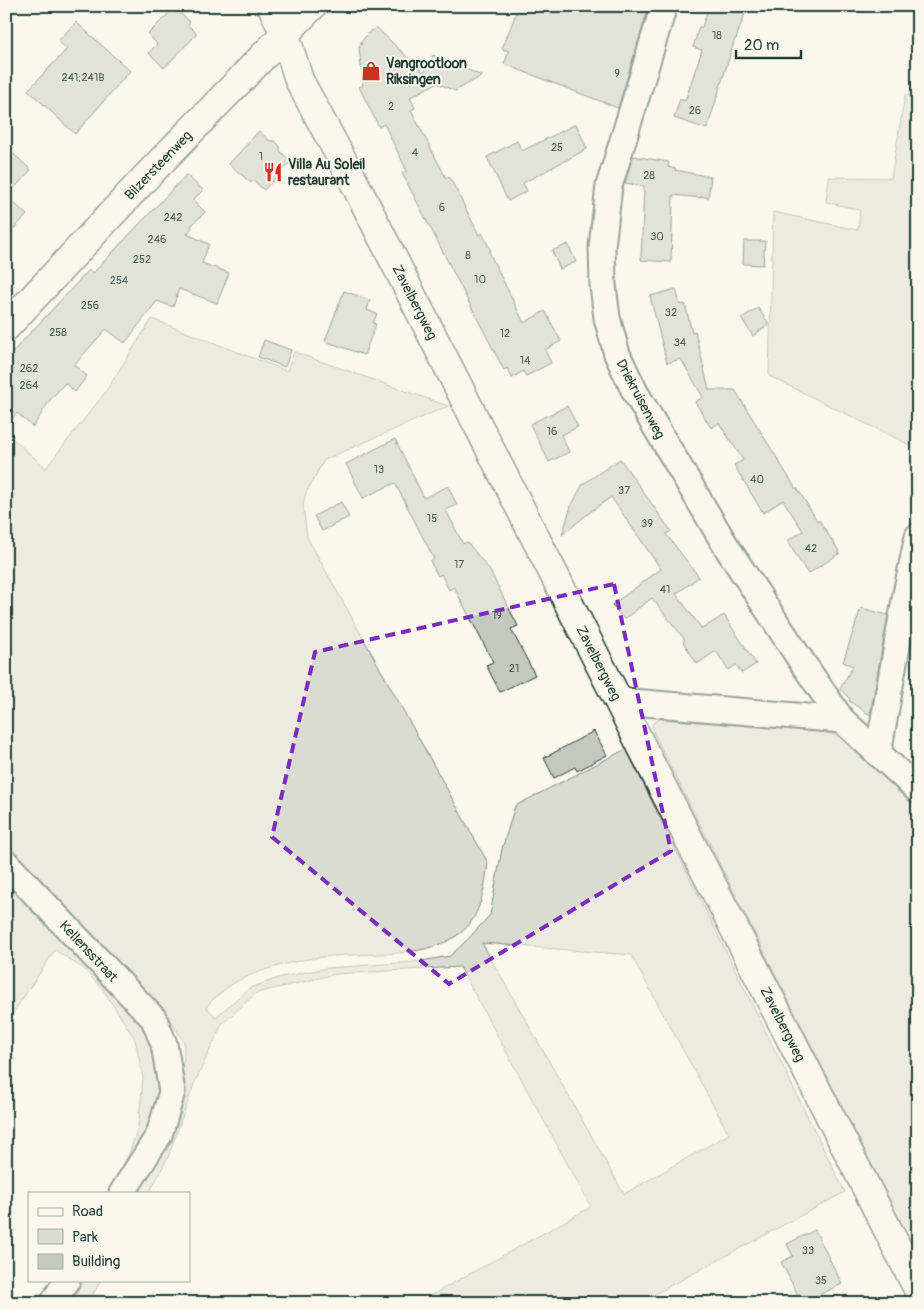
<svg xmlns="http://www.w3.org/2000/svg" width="924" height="1309" font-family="Pangolin,sans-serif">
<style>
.green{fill:#dbdcd1;stroke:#7d8c82;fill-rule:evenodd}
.building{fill:#c4c9be;stroke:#1f3d34}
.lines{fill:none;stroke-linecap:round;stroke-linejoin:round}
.minor-casing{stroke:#1f3d34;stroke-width:29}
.secondary-casing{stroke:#1f3d34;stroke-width:31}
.minor{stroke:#fbf7ec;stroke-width:25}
.secondary{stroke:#fbf7ec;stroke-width:28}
.marked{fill:none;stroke:#7b2cbf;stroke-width:4;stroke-dasharray:10 6;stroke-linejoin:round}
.labels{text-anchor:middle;stroke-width:4;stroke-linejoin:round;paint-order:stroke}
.number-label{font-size:11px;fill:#486056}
.poi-label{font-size:14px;font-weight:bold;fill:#1f3d34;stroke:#fbf7ec;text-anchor:start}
.street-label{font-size:14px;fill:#1f3d34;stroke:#fbf7ec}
</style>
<rect width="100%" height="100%" fill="#fbf7ec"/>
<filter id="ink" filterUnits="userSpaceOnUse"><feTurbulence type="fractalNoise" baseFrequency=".02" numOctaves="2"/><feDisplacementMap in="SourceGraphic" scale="10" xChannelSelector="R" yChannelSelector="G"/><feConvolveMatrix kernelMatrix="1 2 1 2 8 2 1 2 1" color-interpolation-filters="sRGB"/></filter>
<g filter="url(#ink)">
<!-- green -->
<path class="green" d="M 905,95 L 918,97 L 918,301 L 916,302 L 918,449 L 769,376 L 773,212 L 858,230 L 860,210 L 826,202 L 829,177 L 891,178 Z
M 152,319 L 287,371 L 294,352 L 448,406 L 324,460 L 306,493 L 303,504 L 307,537 L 488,863 C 485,884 482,910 467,927 C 434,962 366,951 322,957 C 297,960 252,971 231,985 C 222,991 213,999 206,1007 L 216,1017 L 248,989 L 281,977 L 327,968 L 415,962 L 450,956 L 467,940 L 490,915 L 502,849 L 515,806 L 626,749 L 845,1192 L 653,1295 L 658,1303 L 417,1303 L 591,1207 L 460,967 L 336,974 L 256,993 L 222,1024 L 194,1084 L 168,1157 L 149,1193 L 136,1193 L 173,1115 L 184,1057 L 184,1042 L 173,1024 L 47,886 L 6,844 L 6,532 L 10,527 L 6,525 L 6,433 L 46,468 L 104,394 ZM 482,943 L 631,955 L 729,1134 L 624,1194 Z
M 660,719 L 825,732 L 845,738 L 918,810 L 918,1256 L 654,734 L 652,724 Z
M 6,879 L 153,1034 L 165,1099 L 124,1193 L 109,1193 L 129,1153 L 138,1129 L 143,1078 L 135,1039 L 104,991 L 84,969 L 55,950 L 6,1023 Z
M 84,1280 L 101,1280 L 88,1303 L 71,1303 Z"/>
<!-- building -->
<path class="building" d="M 519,6 L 640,6 L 648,9 L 618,108 L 504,64 L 509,51 L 502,49 Z
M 709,6 L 724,6 L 745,13 L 736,39 L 735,39 L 707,129 L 674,118 L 680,99 L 685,101 L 702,50 L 693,47 L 699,27 L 702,27 Z
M 172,10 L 175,13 L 178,11 L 190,22 L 188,25 L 197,34 L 164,68 L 149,53 L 157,44 L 148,34 Z
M 76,22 L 130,71 L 75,134 L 28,90 L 67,49 L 58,41 Z
M 376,27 L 424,73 L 433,55 L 482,76 L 455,91 L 437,83 L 410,97 L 415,108 L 411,110 L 446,178 L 449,176 L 479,235 L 482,233 L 491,251 L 489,252 L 524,323 L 545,311 L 561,341 L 545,350 L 551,363 L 526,376 L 523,371 L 512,378 L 507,368 L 504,370 L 402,173 L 407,171 L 384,124 L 379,127 L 359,87 L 363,85 L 359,47 L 362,44 L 360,43 L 371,30 L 373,31 Z
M 576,124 L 587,149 L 523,183 L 527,191 L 508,201 L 487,157 L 517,141 L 522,151 Z
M 259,131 L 270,141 L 275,141 L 280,146 L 280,151 L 291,161 L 264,190 L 253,180 L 251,183 L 229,164 Z
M 6,147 L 31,170 L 7,196 L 27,215 L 6,237 Z
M 633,156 L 669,162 L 668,167 L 676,169 L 675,170 L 711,177 L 708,198 L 701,196 L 701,198 L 673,195 L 671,262 L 641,260 L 644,186 L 625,183 Z
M 186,175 L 203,190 L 193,200 L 205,212 L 191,226 L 192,228 L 187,234 L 209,244 L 202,263 L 229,273 L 217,303 L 179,289 L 173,307 L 157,301 L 125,343 L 106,329 L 74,365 L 87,376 L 75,392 L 65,383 L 50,400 L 33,427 L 17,413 L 6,426 L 6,359 L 89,270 L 93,273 Z
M 744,241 L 765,241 L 763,265 L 743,264 Z
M 568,244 L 576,262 L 560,269 L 552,251 Z
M 676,289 L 680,305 L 685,304 L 692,332 L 695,331 L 709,390 L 735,390 L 796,489 L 797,488 L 818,522 L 819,520 L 840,553 L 808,574 L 787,541 L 803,531 L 783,500 L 763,513 L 734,465 L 743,460 L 719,423 L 711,428 L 695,402 L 703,397 L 681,359 L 667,363 L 650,296 Z
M 344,291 L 370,300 L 367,310 L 377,314 L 373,323 L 376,324 L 364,355 L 325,341 Z
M 758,308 L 769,324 L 753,336 L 741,318 Z
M 264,340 L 291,350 L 285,367 L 258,357 Z
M 567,406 L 578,427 L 561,435 L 569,452 L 549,462 L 530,424 Z
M 395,439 L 424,498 L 448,486 L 457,505 L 446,510 L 463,544 L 467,542 L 489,569 L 518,626 L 511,629 L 535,675 L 500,692 L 486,665 L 493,662 L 454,587 L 449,590 L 441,574 L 438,576 L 430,561 L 434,559 L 395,483 L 363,498 L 346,464 Z
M 620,459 L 671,531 L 666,534 L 699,577 L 676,594 L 702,629 L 724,615 L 756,664 L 742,673 L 736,665 L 728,670 L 716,651 L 697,664 L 683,642 L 685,640 L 652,598 L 624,619 L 612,605 L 661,569 L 611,497 L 594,509 L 562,535 L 571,506 L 583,484 Z
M 341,502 L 349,517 L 322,531 L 314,516 Z
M 861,608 L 888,615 L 870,715 L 849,701 L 850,699 L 840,689 L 853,666 L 843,662 Z
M 594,731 L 607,755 L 577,771 L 575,767 L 554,778 L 544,758 Z
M 815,1230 L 842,1284 L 802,1303 L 781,1262 L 793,1256 L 787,1244 Z"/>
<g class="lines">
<defs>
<path id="minor" d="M 664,6 L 609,186 L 602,247 L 603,285 L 607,318 L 617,354 L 635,392 L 726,546 L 802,662 L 842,720 L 918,790
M 617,699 L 633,702 L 842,720
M 878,754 L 906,594 L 918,536
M 6,863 L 154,1019 L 164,1044 L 172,1092 L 159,1135 L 122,1193
M 53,1303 L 67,1280"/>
<path id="secondary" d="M 272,6 L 285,35 L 299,80 L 352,178 L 918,1289
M 6,327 L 145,178 L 312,6"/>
</defs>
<!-- minor casing -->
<use href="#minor" class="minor-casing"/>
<!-- secondary casing -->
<use href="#secondary" class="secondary-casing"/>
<!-- minor -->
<use href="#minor" class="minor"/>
<!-- secondary -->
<use href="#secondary" class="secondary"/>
</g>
</g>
<!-- marked area -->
<path d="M0 0H924V1309H0ZM 614,584 L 671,851 L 449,984 L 272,837 L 315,652 Z" fill="#fbf7ec" fill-opacity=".55" fill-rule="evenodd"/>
<path class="marked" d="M 614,584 L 671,851 L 449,984 L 272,837 L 315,652 Z"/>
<!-- icons -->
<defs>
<symbol id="shop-bare" viewBox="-9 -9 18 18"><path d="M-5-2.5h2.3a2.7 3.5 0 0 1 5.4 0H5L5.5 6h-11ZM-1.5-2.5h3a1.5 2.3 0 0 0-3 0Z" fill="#c8321e" stroke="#fbf7ec" stroke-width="2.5" paint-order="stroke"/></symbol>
<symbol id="restaurant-bare" viewBox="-9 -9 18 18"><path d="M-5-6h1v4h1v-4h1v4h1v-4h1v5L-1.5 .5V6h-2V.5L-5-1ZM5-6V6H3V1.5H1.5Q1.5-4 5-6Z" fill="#c8321e" stroke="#fbf7ec" stroke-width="2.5" paint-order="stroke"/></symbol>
</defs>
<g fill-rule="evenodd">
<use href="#shop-bare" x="357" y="57" width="28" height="28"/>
<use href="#restaurant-bare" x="259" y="158" width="28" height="28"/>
</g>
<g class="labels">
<!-- number labels -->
<g class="number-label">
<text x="717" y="39">18</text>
<text x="617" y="77">9</text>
<text x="83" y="81">241;241B</text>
<text x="391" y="110">2</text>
<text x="695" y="114">26</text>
<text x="557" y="151">25</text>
<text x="415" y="156">4</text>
<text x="261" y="160">1</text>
<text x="649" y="179">28</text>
<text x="442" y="211">6</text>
<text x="173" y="221">242</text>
<text x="657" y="240">30</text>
<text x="157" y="243">246</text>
<text x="468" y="259">8</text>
<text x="142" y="263">252</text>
<text x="480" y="283">10</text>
<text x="119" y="284">254</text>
<text x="90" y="309">256</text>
<text x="671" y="316">32</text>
<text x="58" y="336">258</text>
<text x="505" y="337">12</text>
<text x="680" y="346">34</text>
<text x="525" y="364">14</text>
<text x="29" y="372">262</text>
<text x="29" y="389">264</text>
<text x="552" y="435">16</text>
<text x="379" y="473">13</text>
<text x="757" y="483">40</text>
<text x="624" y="494">37</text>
<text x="432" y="522">15</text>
<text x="647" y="527">39</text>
<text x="811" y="552">42</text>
<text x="459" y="568">17</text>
<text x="665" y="593">41</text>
<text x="497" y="619">19</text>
<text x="514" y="672">21</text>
<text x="808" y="1254">33</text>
<text x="821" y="1284">35</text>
</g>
<!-- poi labels -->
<g class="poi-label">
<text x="386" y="68">Vangrootloon<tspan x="386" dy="16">Riksingen</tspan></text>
<text x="288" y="169">Villa Au Soleil<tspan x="288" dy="16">restaurant</tspan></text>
</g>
<!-- street labels -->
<g class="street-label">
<text transform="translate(158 165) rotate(-46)" y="5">Bilzersteenweg</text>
<text transform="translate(415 302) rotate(63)" y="5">Zavelbergweg</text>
<text transform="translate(641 399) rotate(62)" y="5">Driekruisenweg</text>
<text transform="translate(599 663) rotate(63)" y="5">Zavelbergweg</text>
<text transform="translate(89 951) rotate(47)" y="5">Kellensstraat</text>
<text transform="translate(783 1024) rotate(63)" y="5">Zavelbergweg</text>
</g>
</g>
<!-- margin -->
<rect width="924" height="1309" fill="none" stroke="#fbf7ec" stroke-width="25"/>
<rect x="12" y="12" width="899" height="1284" fill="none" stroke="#1f3d34" stroke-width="2" filter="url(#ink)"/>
<!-- legend -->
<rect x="28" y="1192" width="162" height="90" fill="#fbf7ec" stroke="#a3ada2"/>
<rect x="38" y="1208" width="25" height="8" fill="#fbf7ec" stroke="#a3ada2"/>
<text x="72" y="1216" font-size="15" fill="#1f3d34">Road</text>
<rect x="38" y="1229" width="25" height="15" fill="#dbdcd1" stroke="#a3ada2"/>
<text x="72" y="1242" font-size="15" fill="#1f3d34">Park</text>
<rect x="38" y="1254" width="25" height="15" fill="#c4c9be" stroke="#a3ada2"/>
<text x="72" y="1266" font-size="15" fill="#1f3d34">Building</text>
<!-- scale -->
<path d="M736 50v8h65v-8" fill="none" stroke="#1f3d34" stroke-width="2.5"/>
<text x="744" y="50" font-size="15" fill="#1f3d34" stroke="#fbf7ec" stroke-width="4" paint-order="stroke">20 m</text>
</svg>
